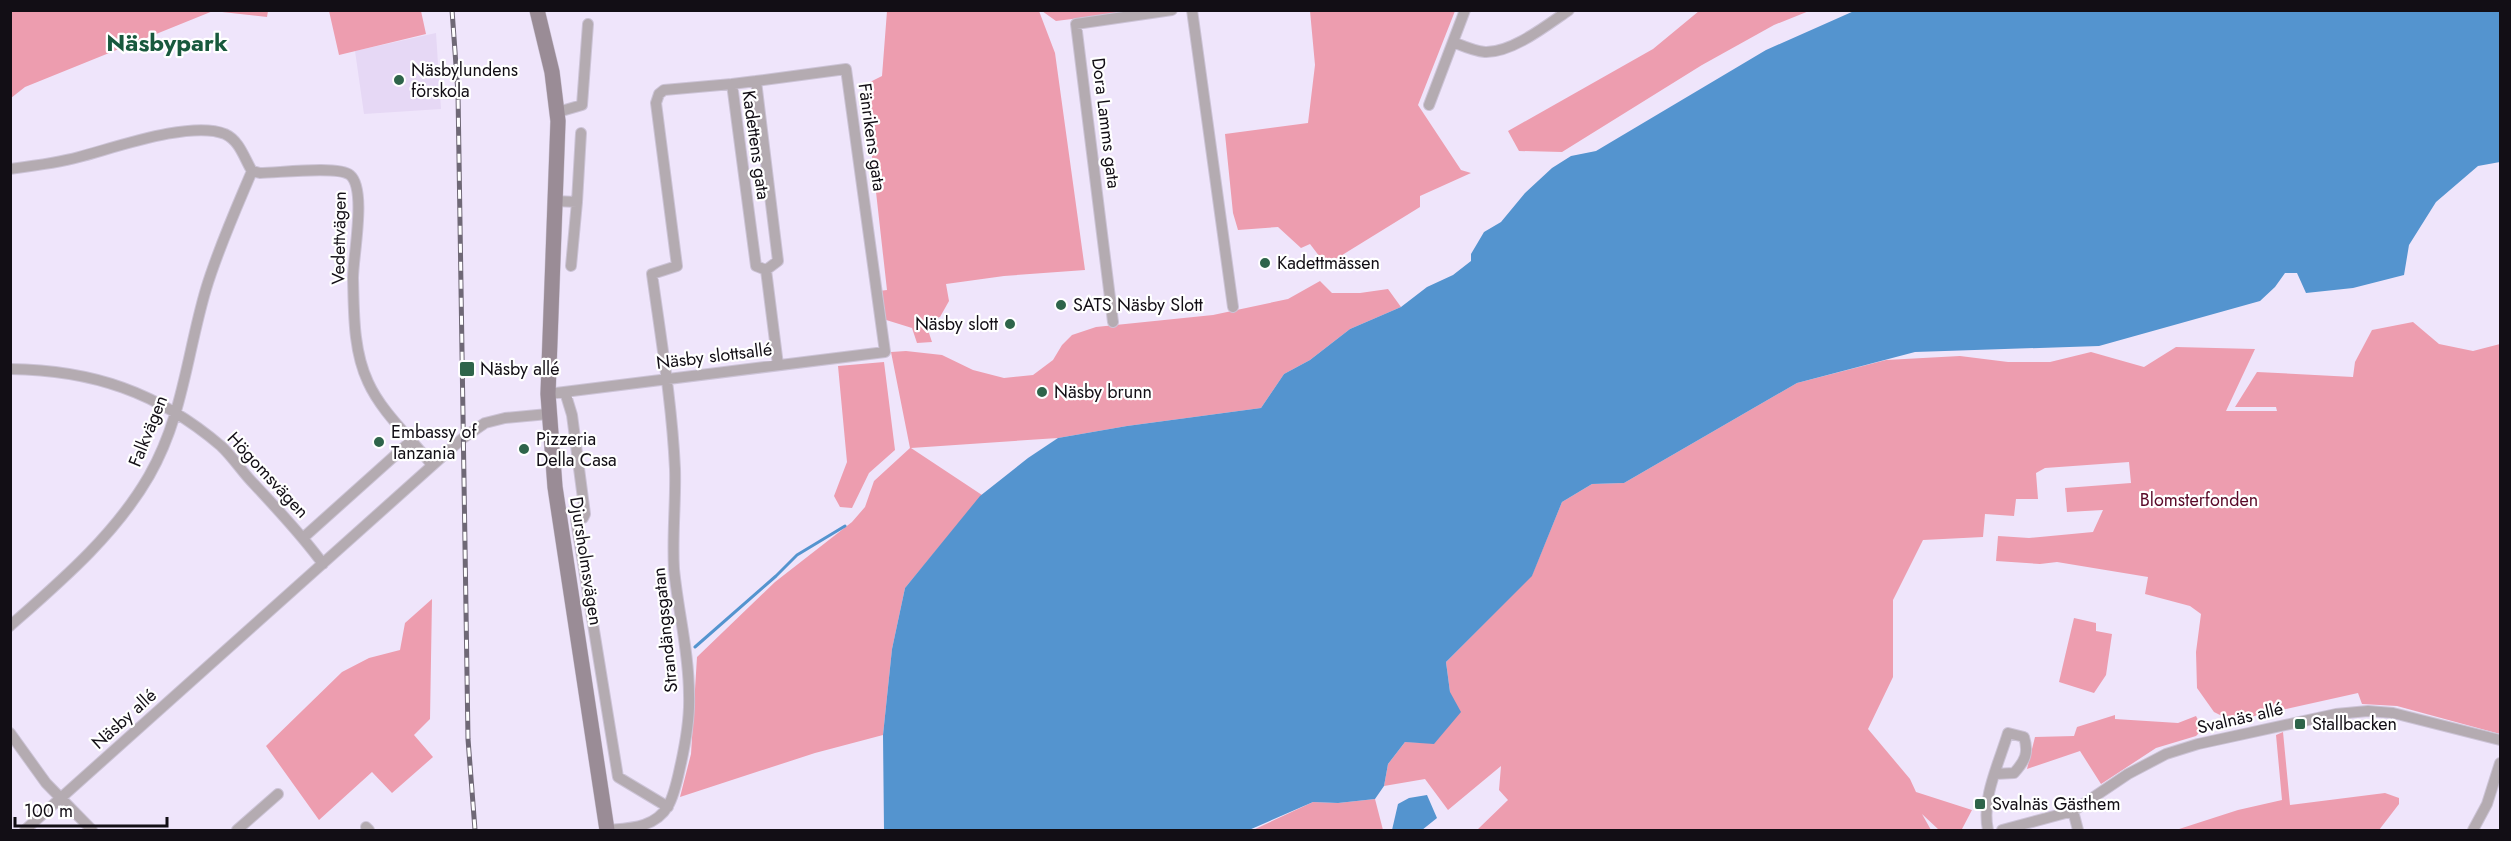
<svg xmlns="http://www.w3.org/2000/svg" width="2511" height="841" font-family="Jost,sans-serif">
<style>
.built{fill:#e6d8f5}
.green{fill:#ed9daf}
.water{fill:#5494cf}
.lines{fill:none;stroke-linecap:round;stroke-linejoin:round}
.stream{stroke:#5494cf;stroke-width:3}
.street-casing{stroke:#ccc3d6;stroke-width:12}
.secondary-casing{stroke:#ccc3d6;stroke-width:16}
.street{stroke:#b4abb1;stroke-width:10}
.secondary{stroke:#9a8c96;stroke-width:15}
.rail-casing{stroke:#6f6876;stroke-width:5}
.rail{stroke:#fff;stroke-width:3;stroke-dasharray:9;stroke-linecap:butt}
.poi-dot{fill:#2e644a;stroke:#fff;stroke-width:2}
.labels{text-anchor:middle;stroke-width:4.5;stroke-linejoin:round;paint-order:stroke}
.poi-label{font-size:18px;fill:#120e15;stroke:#fff;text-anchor:start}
.street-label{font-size:18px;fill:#120e15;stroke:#fff}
.park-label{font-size:18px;fill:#5a0928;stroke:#fff}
.district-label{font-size:24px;font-weight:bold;fill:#18593d;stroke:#fff}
</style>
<rect width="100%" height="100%" fill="#efe5fb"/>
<!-- built -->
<path class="built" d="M 436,33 L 441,109 L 364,114 L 355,51 Z"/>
<!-- green -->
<path class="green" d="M 11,10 L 268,10 L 268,11 L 267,17 L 213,11 L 25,87 L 11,98 Z
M 329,11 L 421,11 L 426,34 L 339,55 Z
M 887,11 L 1039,11 L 1055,53 L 1085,270 L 1004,276 L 946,284 L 949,301 L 940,317 L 925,321 L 932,342 L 917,343 L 912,328 L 883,319 L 879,291 L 887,290 L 864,85 L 882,76 Z
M 1042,11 L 1135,11 L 1056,21 Z
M 1310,11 L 1455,11 L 1418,105 L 1461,170 L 1471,173 L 1420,196 L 1420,207 L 1326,265 L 1310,244 L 1301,248 L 1278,227 L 1238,230 L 1233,213 L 1225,134 L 1308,123 L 1315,65 Z
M 1699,11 L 1809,11 L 1774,25 L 1702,65 L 1562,152 L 1519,151 L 1508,131 L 1653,49 Z
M 1320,281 L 1332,293 L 1360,293 L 1388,289 L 1401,307 L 1350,329 L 1310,360 L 1284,374 L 1261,408 L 1127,426 L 1058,438 L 911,448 L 982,495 L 905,588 L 892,649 L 883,735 L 815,753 L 680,797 L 691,754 L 697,657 L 775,582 L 852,522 L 865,507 L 874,481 L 910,448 L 891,352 L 906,351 L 942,355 L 973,370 L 1004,378 L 1033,375 L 1053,360 L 1062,345 L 1072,335 L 1096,327 L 1213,315 L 1288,299 Z
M 2413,322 L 2439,344 L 2473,351 L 2500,344 L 2500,734 L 2397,706 L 2362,704 L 2358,693 L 2241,719 L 2222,716 L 2214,712 L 2197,688 L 2196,652 L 2201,614 L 2190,606 L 2145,594 L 2148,577 L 2057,562 L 2040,564 L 1996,561 L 1998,536 L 2029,538 L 2093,532 L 2103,510 L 2067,512 L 2065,488 L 2131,483 L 2129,462 L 2045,468 L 2036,473 L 2038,499 L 2016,499 L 2014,516 L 1985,514 L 1983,537 L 1923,540 L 1893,600 L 1893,677 L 1868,729 L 1910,779 L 1916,792 L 1972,810 L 1962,829 L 1939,830 L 1922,814 L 1931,830 L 1477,830 L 1508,800 L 1499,790 L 1501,766 L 1448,810 L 1425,779 L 1384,786 L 1388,764 L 1405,742 L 1434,743 L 1450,692 L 1446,662 L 1532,575 L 1562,502 L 1592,484 L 1624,483 L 1797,383 L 1886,360 L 1960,356 L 2008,362 L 2050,362 L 2091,352 L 2144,367 L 2176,347 L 2255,349 L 2226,411 L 2277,411 L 2276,407 L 2235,407 L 2257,372 L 2353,377 L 2355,362 L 2372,330 Z
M 884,362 L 895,450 L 869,473 L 852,508 L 840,507 L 834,496 L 847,462 L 838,366 Z
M 432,599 L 430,719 L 414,735 L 433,757 L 392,793 L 372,772 L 319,820 L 266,746 L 342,672 L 369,658 L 400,650 L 405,623 Z
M 2074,618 L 2096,623 L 2096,631 L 2112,634 L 2106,675 L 2094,693 L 2059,682 Z
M 2115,715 L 2115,719 L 2178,723 L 2196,716 L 2200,724 L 2200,732 L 2196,736 L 2156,748 L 2101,784 L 2080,751 L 2027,769 L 2035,737 L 2074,736 L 2077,727 Z
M 2283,732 L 2290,805 L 2385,793 L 2399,798 L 2399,804 L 2379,830 L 2176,830 L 2238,810 L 2282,800 L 2276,735 Z
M 1375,799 L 1383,830 L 1253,830 L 1313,802 L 1338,803 Z"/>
<!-- water -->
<path class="water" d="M 1854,11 L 2500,11 L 2500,162 L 2478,166 L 2436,202 L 2409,245 L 2404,275 L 2353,288 L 2306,293 L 2297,273 L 2285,273 L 2275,287 L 2260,301 L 2099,346 L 1915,352 L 1797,383 L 1624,483 L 1592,484 L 1562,502 L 1532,576 L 1446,662 L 1450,692 L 1461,712 L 1434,744 L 1405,742 L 1388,764 L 1384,786 L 1375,799 L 1338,803 L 1313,802 L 1249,830 L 884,830 L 883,735 L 892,649 L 905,588 L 980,496 L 1028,458 L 1058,438 L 1127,426 L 1261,408 L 1284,374 L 1310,360 L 1350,329 L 1401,307 L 1427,287 L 1453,275 L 1471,261 L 1471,254 L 1484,232 L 1501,222 L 1525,193 L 1552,168 L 1571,156 L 1596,151 L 1766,50 Z
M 1427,795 L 1437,818 L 1422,830 L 1392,830 L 1398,804 L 1409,798 Z"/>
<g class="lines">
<!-- stream -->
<path class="stream" d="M 695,647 L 776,576 L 797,555 L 845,526"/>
<defs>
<path id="street" d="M 1192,10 L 1233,307
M 1453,42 C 1463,46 1474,51 1485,52 C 1512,53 1547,25 1569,10
M 732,84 L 756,81
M 1429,105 L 1465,10
M 558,112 L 582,105 L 588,24
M 10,169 C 33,166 57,163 79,157 C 114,148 191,120 225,134 C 240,141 244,158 252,171 L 260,173 C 278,173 338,165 350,175 C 367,189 353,256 353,278 C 354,312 353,350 368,382 C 382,413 411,438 432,465
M 555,201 L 577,202 L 581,133
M 571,266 L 577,202
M 1113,322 L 1076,24 L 1172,10
M 10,369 C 92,370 158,392 221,446 C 233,457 242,472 254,484 C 278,510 302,535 323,564
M 565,392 L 572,415 L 585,514 L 583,518 L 576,520 L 618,777 L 668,807
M 548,394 L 885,352 L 846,69 L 756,81 L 778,261 L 766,270
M 304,537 L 410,442
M 10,626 C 61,581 115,535 149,476 C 183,417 187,353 206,289 C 218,249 236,209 252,171
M 10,733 L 46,783 L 92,830
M 2073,811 L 2078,830
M 366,827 L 369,830
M 25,830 L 463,438 L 485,423 L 505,418 L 548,414
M 237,830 L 278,794
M 608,830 C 630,828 655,828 668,806 C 675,794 678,776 681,763 C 686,740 690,718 689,695 C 689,652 678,611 674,569 C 672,535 676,502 675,469 C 672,404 661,339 652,274 L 677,266 L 656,103 L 659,94 L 664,90 L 732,84 L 756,266 L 766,270 L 778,365
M 1988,830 C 1981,799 1999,763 2008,733 L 2024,737 C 2029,753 2025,761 2014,773 L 1995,774
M 2002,830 L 2073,811 L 2128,774 L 2166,754 L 2198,744 L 2336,714 L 2368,711 L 2393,713 L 2500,740
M 2473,830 L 2487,804 L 2500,763"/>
<path id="secondary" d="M 537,10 L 552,72 L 558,121 L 548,394 L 555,487 L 607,830"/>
</defs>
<!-- street casing -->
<use href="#street" class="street-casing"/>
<!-- secondary casing -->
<use href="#secondary" class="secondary-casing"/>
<!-- street -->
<use href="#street" class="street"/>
<!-- secondary -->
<use href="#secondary" class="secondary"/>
<defs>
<path id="rail" d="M 452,10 L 458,93 L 468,739 L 475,830"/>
</defs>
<!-- rail casing -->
<use href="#rail" class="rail-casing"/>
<!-- rail -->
<use href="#rail" class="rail"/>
</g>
<!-- markers -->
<g class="poi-dot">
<circle cx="399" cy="80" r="6"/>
<circle cx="1265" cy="263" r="6"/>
<circle cx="1061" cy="305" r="6"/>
<circle cx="1010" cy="324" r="6"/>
<rect x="459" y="361" width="16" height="16" rx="3"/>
<circle cx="1042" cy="392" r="6"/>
<circle cx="379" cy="442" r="6"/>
<circle cx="524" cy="449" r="6"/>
<rect x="2294" y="718" width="12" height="12" rx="3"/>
<rect x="1974" y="798" width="12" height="12" rx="3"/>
</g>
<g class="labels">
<!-- poi labels -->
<g class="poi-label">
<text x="411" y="76">Näsbylundens<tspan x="411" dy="21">förskola</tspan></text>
<text x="1277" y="269">Kadettmässen</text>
<text x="1073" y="311">SATS Näsby Slott</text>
<text x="998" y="330" text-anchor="end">Näsby slott</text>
<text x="480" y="375">Näsby allé</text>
<text x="1054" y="398">Näsby brunn</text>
<text x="391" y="438">Embassy of<tspan x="391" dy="21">Tanzania</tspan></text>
<text x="536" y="445">Pizzeria<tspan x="536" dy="21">Della Casa</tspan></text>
<text x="2312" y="730">Stallbacken</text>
<text x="1992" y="810">Svalnäs Gästhem</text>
</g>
<!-- street labels -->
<g class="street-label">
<text transform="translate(1106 123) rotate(83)" y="6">Dora Lamms gata</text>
<text transform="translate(872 137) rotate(82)" y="6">Fänrikens gata</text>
<text transform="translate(756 145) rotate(82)" y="6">Kadettens gata</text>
<text transform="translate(339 238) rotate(-89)" y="6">Vedettvägen</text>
<text transform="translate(714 356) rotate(-7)" y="6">Näsby slottsallé</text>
<text transform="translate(148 431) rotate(-68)" y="6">Falkvägen</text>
<text transform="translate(268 475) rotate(47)" y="6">Högomsvägen</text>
<text transform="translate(586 561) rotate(81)" y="6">Djursholmsvägen</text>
<text transform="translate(665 630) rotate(-96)" y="6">Strandängsgatan</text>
<text transform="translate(2240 718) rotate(-13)" y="6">Svalnäs allé</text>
<text transform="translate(124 719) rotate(-42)" y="6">Näsby allé</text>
</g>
<!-- park labels -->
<g class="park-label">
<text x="2199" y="506">Blomsterfonden</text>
</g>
<!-- district labels -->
<g class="district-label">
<text x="167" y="51">Näsbypark</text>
</g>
</g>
<!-- border -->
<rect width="2511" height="841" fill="none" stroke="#120e15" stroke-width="24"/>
<!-- scale -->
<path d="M15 817v9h152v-9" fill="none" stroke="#120e15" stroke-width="3"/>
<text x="24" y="817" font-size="18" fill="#120e15" stroke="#ffffff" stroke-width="4.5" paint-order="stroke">100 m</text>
</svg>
